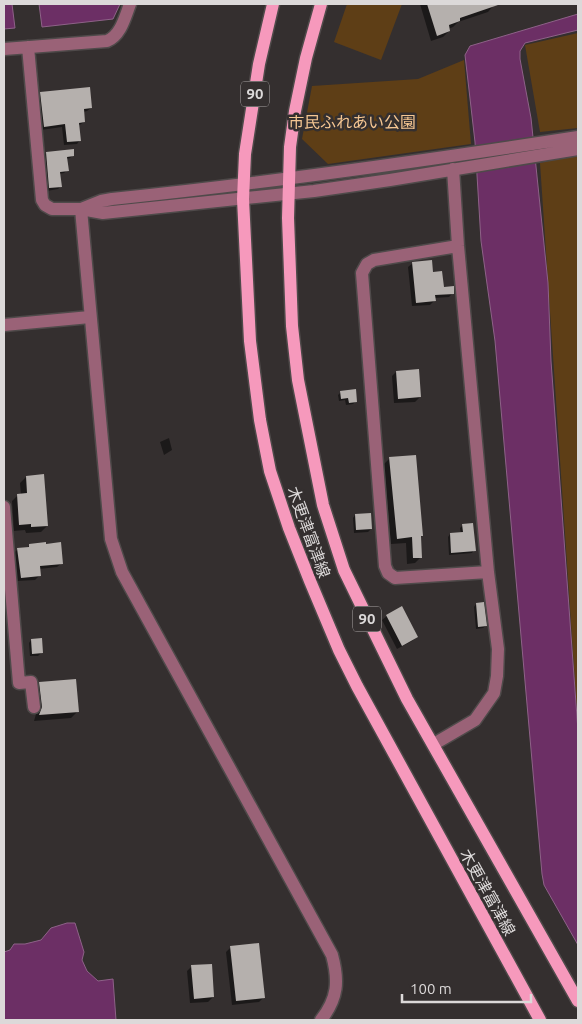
<svg xmlns="http://www.w3.org/2000/svg" width="582" height="1024" font-family="Ubuntu,'Noto Sans JP',sans-serif">
<style>
.green{fill:#5e3e16}
.water{fill:#6c2f65;stroke:#8e6288}
.shadow{fill:#0007}
.building{fill:#b5b0ad}
.lines{fill:none;stroke-linecap:round;stroke-linejoin:round}
.minor-casing{stroke:#4f4a4a;stroke-width:15}
.major-casing{stroke:#4f4a4a;stroke-width:15}
.minor{stroke:#9a6277;stroke-width:12}
.major{stroke:#f699bc;stroke-width:12}
.labels{text-anchor:middle;stroke-width:5;stroke-linejoin:round;paint-order:stroke}
.shield{fill:#342f2f;stroke:#aaa6a6;stroke-width:1}
.shield-label{font-size:15px;font-weight:bold;fill:#dcd9d9}
.park-label{font-size:16px;fill:#f5c692;stroke:#342f2f}
.street-label{font-size:16px;fill:#dcd9d9;stroke:#342f2f}
</style>
<rect width="100%" height="100%" fill="#342f2f"/>
<!-- green -->
<path class="green" d="M 347,4 L 402,4 L 381,60 L 334,42 Z
M 578,33 L 578,128 L 540,132 L 525,45 Z
M 464,60 L 471,144 L 328,164 L 302,139 L 312,86 L 418,79 Z
M 578,154 L 578,727 L 540,163 Z"/>
<!-- water -->
<path class="water" d="M 4,4 L 12,4 L 15,28 L 4,29 Z
M 39,4 L 120,4 L 113,19 L 42,27 Z
M 578,14 L 578,30 L 525,43 L 520,51 L 520,59 L 531,118 L 548,283 L 551,361 L 578,731 L 578,945 L 544,885 L 542,874 L 495,341 L 481,241 L 475,142 L 465,55 L 470,46 Z
M 67,923 L 75,923 L 84,952 L 82,960 L 87,971 L 98,981 L 113,979 L 116,1020 L 4,1020 L 4,952 L 10,950 L 14,944 L 25,944 L 41,940 L 51,928 Z"/>
<!-- shadow -->
<path class="shadow" d="M 420,4 L 494,4 L 494,5 L 488,12 L 458,22 L 453,27 L 448,29 L 449,31 L 443,37 L 431,41 Z
M 41,94 L 91,108 L 87,111 L 83,112 L 84,122 L 78,126 L 80,140 L 77,144 L 64,145 L 62,127 L 41,130 L 37,97 Z
M 46,153 L 73,155 L 70,158 L 66,159 L 67,170 L 64,173 L 59,174 L 61,186 L 58,189 L 47,191 L 44,156 Z
M 413,263 L 432,274 L 442,288 L 453,293 L 449,297 L 434,298 L 434,301 L 430,305 L 412,306 L 408,267 Z
M 396,372 L 420,397 L 415,402 L 394,403 L 392,376 Z
M 341,392 L 356,401 L 353,404 L 346,405 L 345,400 L 339,401 L 338,395 Z
M 169,438 L 172,450 L 164,455 L 160,442 Z
M 390,458 L 422,536 L 420,537 L 421,557 L 415,563 L 407,564 L 406,543 L 391,544 L 384,464 Z
M 26,477 L 47,526 L 41,532 L 26,533 L 25,530 L 14,531 L 12,501 L 18,495 L 21,495 L 20,483 Z
M 355,515 L 371,529 L 368,532 L 354,533 L 353,518 Z
M 463,525 L 474,550 L 472,553 L 449,555 L 448,537 L 450,534 L 461,534 L 460,528 Z
M 59,543 L 62,563 L 57,567 L 39,569 L 40,575 L 35,580 L 17,581 L 13,554 L 17,550 L 26,549 L 30,545 Z
M 476,604 L 486,626 L 483,628 L 476,629 L 474,607 Z
M 387,616 L 417,637 L 412,641 L 397,649 L 382,620 Z
M 31,640 L 41,653 L 38,656 L 30,656 L 29,643 Z
M 40,683 L 77,712 L 71,718 L 34,721 L 36,714 L 34,689 Z
M 231,947 L 264,997 L 259,1002 L 232,1005 L 226,952 Z
M 192,966 L 213,997 L 208,1002 L 190,1003 L 187,971 Z"/>
<!-- building -->
<path class="building" d="M 427,4 L 498,4 L 498,5 L 460,18 L 460,21 L 449,25 L 450,31 L 437,36 Z
M 90,87 L 92,108 L 84,109 L 85,122 L 79,123 L 81,141 L 67,142 L 65,124 L 44,127 L 40,92 Z
M 74,149 L 74,156 L 67,157 L 69,171 L 60,172 L 62,187 L 49,188 L 46,152 Z
M 432,260 L 433,272 L 442,271 L 444,287 L 454,286 L 454,294 L 435,295 L 436,301 L 416,303 L 412,262 Z
M 419,369 L 421,397 L 398,399 L 396,371 Z
M 356,389 L 357,402 L 349,403 L 348,398 L 341,399 L 340,391 Z
M 416,455 L 423,536 L 421,536 L 422,558 L 413,558 L 412,537 L 397,539 L 389,457 Z
M 44,474 L 48,526 L 31,527 L 31,524 L 19,525 L 17,494 L 27,493 L 26,476 Z
M 371,513 L 372,529 L 356,530 L 355,514 Z
M 473,523 L 476,551 L 451,553 L 450,533 L 463,532 L 462,524 Z
M 46,542 L 46,544 L 61,542 L 63,564 L 40,566 L 41,576 L 21,578 L 17,548 L 29,547 L 29,544 Z
M 484,602 L 487,626 L 478,627 L 476,603 Z
M 402,606 L 418,637 L 402,646 L 386,615 Z
M 42,638 L 43,653 L 32,654 L 31,639 Z
M 76,679 L 79,712 L 39,715 L 42,707 L 39,682 Z
M 259,943 L 265,998 L 236,1001 L 230,946 Z
M 212,964 L 214,997 L 194,999 L 191,965 Z"/>
<g class="lines">
<defs>
<path id="minor" d="M 28,47 L 42,200 L 45,205 L 52,209 L 81,209 L 103,213 L 314,191 L 390,180 L 578,149
M 4,49 L 107,41 C 121,35 125,17 130,4
M 81,209 L 111,539 L 122,572 L 332,955 C 339,981 338,998 321,1020
M 81,209 L 101,201 L 112,199 C 268,183 423,161 578,137
M 458,246 L 374,260 L 367,264 L 362,273 L 385,566 L 388,573 L 395,578 L 488,572
M 4,325 L 90,317
M 4,507 L 19,683 L 31,682 L 34,707
M 434,744 L 475,720 L 494,693 L 497,676 L 498,649 L 488,572 L 458,246 L 453,169"/>
<path id="major" d="M 273,4 L 259,64 L 245,154 L 243,199 L 250,341 L 260,420 L 270,471 L 289,528 L 310,581 L 339,650 L 357,686 L 540,1020
M 321,4 L 306,58 L 295,111 L 290,147 L 288,218 L 292,326 L 298,380 L 323,505 L 344,570 L 407,699 L 578,1001"/>
</defs>
<!-- minor casing -->
<use href="#minor" class="minor-casing"/>
<!-- major casing -->
<use href="#major" class="major-casing"/>
<!-- minor -->
<use href="#minor" class="minor"/>
<!-- major -->
<use href="#major" class="major"/>
</g>
<g class="labels">
<!-- shield labels -->
<g class="shield">
<rect x="241" y="81.5" width="28" height="25" rx="4"/>
<rect x="353" y="606.5" width="28" height="25" rx="4"/>
</g>
<g class="shield-label">
<text x="255" y="99">90</text>
<text x="367" y="624">90</text>
</g>
<!-- park labels -->
<g class="park-label">
<text x="352" y="128">市民ふれあい公園</text>
</g>
<!-- street labels -->
<g class="street-label">
<text transform="translate(309 532) rotate(70)" y="6">木更津富津線</text>
<text transform="translate(488 892) rotate(61)" y="6">木更津富津線</text>
</g>
</g>
<!-- border -->
<rect width="582" height="1024" fill="none" stroke="#dcd9d9" stroke-width="10"/>
<!-- scale -->
<path d="M402 994v8h129v-8" fill="none" stroke="#dcd9d9" stroke-width="2.5"/>
<text x="410" y="994" font-size="15" fill="#dcd9d9" stroke="#342f2f" stroke-width="4" paint-order="stroke">100 m</text>
</svg>
